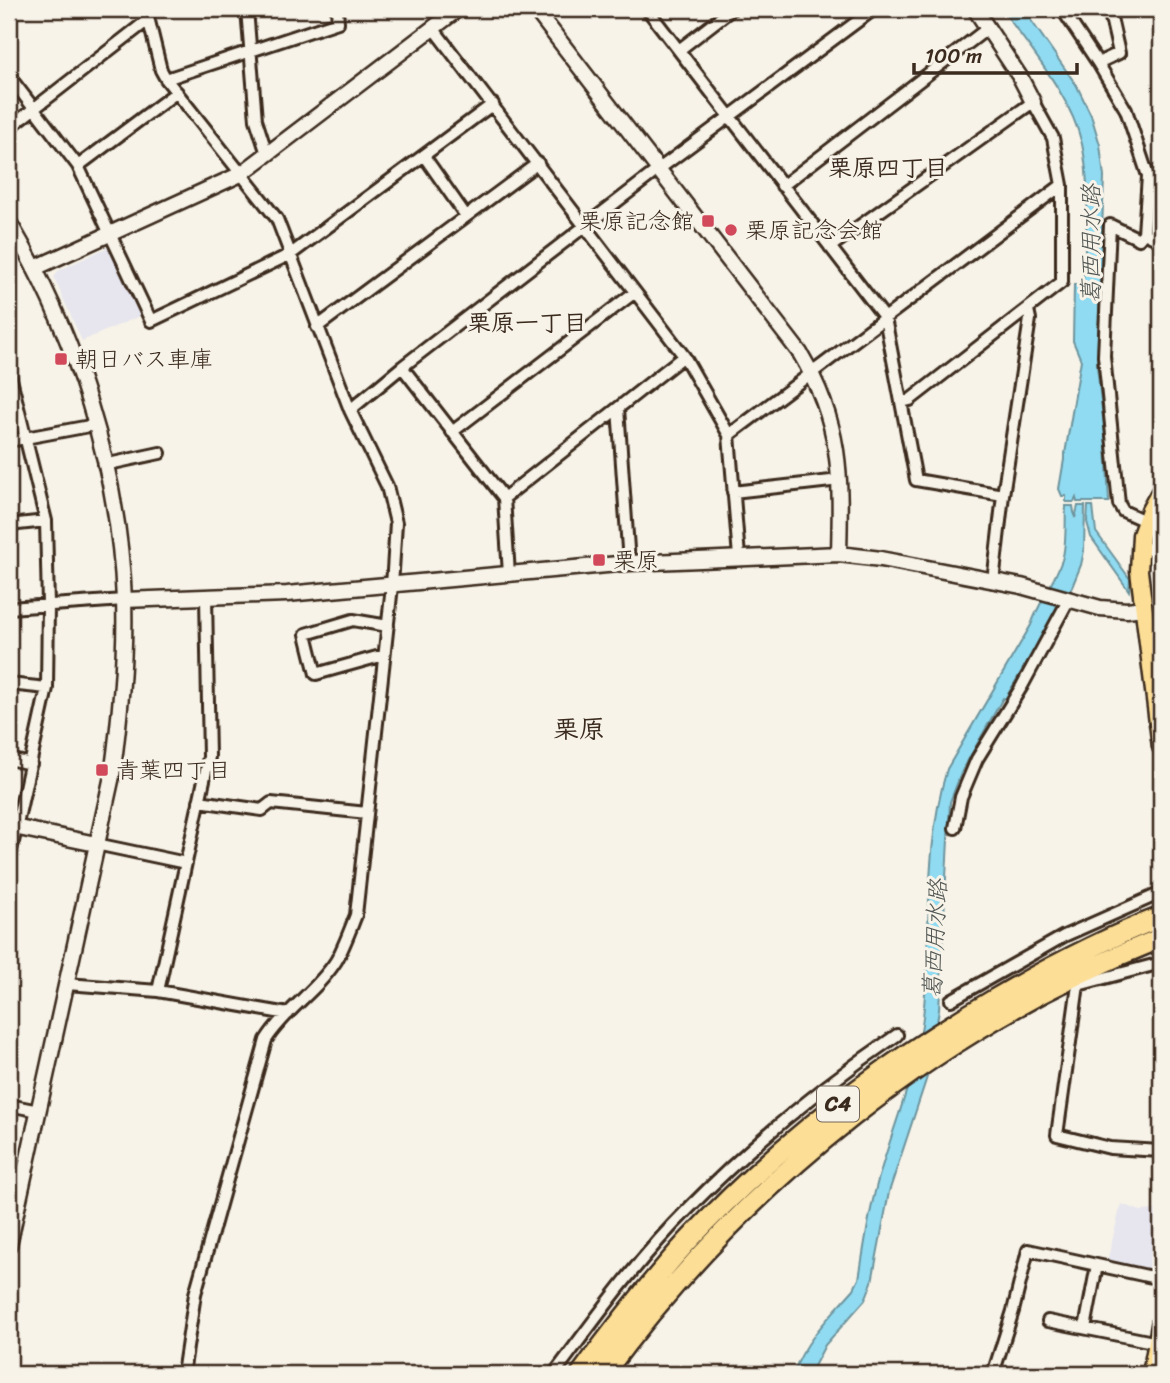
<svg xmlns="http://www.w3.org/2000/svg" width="1170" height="1383" font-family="Sriracha,'Klee One',sans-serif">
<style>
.built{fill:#e7e6ee}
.water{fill:#90dbf1;stroke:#6e949d;stroke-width:2}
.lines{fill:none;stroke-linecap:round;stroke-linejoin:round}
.stream{stroke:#6e949d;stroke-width:3.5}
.street-casing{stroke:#3b2a1e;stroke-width:16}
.secondary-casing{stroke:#3b2a1e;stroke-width:19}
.primary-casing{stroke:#3b2a1e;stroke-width:21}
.highway-casing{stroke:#3b2a1e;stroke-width:24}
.street{stroke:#f7f3e8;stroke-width:10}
.secondary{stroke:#f7f3e8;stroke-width:14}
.primary{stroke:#fcde96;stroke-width:16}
.highway{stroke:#fcde96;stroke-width:19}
.poi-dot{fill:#d1495b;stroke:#f7f3e8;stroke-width:2.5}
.labels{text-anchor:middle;stroke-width:6;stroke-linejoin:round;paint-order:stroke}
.shield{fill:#f7f3e8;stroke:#73665b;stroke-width:2}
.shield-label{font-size:21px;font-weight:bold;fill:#3b2a1e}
.poi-label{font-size:23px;fill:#3b2a1e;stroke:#f7f3e8;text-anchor:start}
.neighbourhood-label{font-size:24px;font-weight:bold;fill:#3b2a1e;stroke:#f7f3e8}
.water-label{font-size:24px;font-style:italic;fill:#505653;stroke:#f7f3e8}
.quarter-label{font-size:26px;font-weight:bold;fill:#3b2a1e;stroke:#f7f3e8}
</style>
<rect width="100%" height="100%" fill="#f7f3e8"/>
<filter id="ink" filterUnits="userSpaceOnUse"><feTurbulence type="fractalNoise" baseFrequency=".0143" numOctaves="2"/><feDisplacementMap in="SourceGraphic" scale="14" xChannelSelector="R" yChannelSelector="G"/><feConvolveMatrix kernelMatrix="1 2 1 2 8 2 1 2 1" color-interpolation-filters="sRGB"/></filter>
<g filter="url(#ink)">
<!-- built -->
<path class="built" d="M 108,247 L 113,250 L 142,315 L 82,341 L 54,278 L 58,271 Z
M 1159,1198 L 1161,1198 L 1161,1274 L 1107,1262 L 1121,1204 L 1141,1211 L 1156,1210 Z"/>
<!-- water -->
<path class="water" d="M 1002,9 L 1023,9 L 1077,86 L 1091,115 L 1100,145 L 1104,177 L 1097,366 L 1106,444 L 1109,502 L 1077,502 L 1076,498 L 1074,502 L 1066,502 L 1066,496 L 1062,496 L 1059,489 L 1081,360 L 1073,341 L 1074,285 L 1083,285 C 1085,239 1092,189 1082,144 C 1070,94 1031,51 1002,9 Z
M 1066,506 L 1073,506 L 1075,518 L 1078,506 L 1085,506 L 1084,551 L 1081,565 L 1072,587 L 1005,699 L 1003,698 L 962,771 L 950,802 L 939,1010 L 929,1071 L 889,1192 L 872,1282 L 865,1300 L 825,1345 L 810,1374 L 793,1374 C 805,1340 831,1315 854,1289 L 859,1279 C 865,1242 870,1205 881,1170 C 896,1119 917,1070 923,1017 C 932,935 923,848 947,769 L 1031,625 C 1039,602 1054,583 1062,560 C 1067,544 1065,523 1066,506 Z
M 1088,506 L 1093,506 L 1096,532 L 1130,579 L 1129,591 L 1091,537 L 1087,522 Z"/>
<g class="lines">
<!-- stream -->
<path class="stream" d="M 1154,534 L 1161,523
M 1155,617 L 1161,634"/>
<defs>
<path id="street" d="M 146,9 L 161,70 L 166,79 L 277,219 L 350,410 L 387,486 L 396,523 L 392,586 L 356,915 C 350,930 344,947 336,961 C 317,991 285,1010 266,1040 L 195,1294 L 183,1374
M 247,9 L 256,120 L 267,154
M 647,9 L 885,318 L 916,480 L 1003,495
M 1062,9 L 1098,63 L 1126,110 L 1148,176 L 1144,233 L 1139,239 L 1110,225 L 1104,356 L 1119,504 L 1123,511 L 1145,521
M 433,28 L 684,356 L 729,435 L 739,557
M 679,50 L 732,9
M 1098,63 L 1119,53 L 1109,9
M 9,76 L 78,166 L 151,321 L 291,254 L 493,104
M 166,79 L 338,22 L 337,9
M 9,128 L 148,20
M 424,156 L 466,216
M 78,166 L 177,92
M 782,186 L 988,28
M 1144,233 L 1161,241
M 830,247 L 1033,102 L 1053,138 L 1062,185 L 1062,282 L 910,400 L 902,402
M 317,327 L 538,163
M 402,367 L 504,498 L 509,574
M 9,371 L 46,521 L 48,605 L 47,688 L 9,860
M 618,408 L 629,563
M 350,410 L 402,367 L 659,169 L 874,9
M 452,432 L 635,292
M 729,435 L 1062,185
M 9,441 L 95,425
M 104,465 L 160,453
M 733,492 L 840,480
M 504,498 L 684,356
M 9,525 L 46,521
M 1140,546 L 1161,552
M 993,582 L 1003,495 L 1030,319 L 1028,310
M 9,608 L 124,600
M 384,655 L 316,674 L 306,634 L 353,620 L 388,626
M 9,684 L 47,688
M 9,759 L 31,764
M 199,801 L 262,810 L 271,803 L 367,813
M 955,828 L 961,797 L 977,759 L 1022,686 L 1069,599
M 96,844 L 186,863
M 1161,963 L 1078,985 L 1057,1135 L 1110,1148 L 1161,1151
M 67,984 L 158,991 L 288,1014
M 158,991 L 209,757 L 206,597
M 951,1000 L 1064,936 L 1161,893
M 9,1105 L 39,1111
M 1048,1321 L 1158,1343
M 1085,1328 L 1097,1265
M 554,1374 C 596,1318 638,1259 688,1209 C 752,1144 822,1086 897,1035
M 993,1374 L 1013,1311 L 1028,1250 L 1161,1279"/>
<path id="secondary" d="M 535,9 L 800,353 C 842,424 841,475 839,554
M 975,9 L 1020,77 L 1033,102
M 9,222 C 76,335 119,468 124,600 C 126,659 120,718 112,776 L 9,1245
M 35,268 L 241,174 L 458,9
M 124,600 L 287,594 L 629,563 L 839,554 L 881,559 L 1021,586 L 1100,608 L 1127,610 L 1143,608
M 9,826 L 96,844"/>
<path id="primary" d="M 1161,490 L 1150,510 L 1141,535 L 1139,571 L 1161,747
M 1151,1374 L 1161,1320"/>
<path id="highway" d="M 581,1374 C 614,1329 649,1284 687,1242 C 776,1146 882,1065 995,999 C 1048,968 1103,939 1161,917
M 603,1374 C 745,1182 938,1026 1161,938"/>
</defs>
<!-- street casing -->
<use href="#street" class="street-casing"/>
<!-- secondary casing -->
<use href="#secondary" class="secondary-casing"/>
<!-- primary casing -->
<use href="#primary" class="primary-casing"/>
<!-- highway casing -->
<use href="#highway" class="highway-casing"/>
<!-- street -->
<use href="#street" class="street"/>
<!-- secondary -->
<use href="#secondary" class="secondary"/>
<!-- primary -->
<use href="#primary" class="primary"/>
<!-- highway -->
<use href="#highway" class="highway"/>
</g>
</g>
<!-- markers -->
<g class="poi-dot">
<rect x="701" y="214" width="14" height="14" rx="3.5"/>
<circle cx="731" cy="230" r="7"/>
<rect x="54" y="352" width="14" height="14" rx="3.5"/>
<rect x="592" y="553" width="14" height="14" rx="3.5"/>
<rect x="95" y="763" width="14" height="14" rx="3.5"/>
</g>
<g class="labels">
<!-- shield labels -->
<rect class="shield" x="817" y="1086.5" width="42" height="35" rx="5"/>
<g class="shield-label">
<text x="838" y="1111">C4</text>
</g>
<!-- poi labels -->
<g class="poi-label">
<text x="694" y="229" text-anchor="end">栗原記念館</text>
<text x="745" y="238">栗原記念会館</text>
<text x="75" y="367">朝日バス車庫</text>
<text x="613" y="568">栗原</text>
<text x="116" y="778">青葉四丁目</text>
</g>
<!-- neighbourhood labels -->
<g class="neighbourhood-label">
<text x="888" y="176">栗原四丁目</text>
<text x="527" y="331">栗原一丁目</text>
</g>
<!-- water labels -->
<g class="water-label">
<text transform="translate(1091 244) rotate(-90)" y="8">葛西用水路</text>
<text transform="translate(935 939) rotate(-87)" y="8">葛西用水路</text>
</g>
<!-- quarter labels -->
<g class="quarter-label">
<text x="579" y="738">栗原</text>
</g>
</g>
<!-- margin -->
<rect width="1170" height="1383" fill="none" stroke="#f7f3e8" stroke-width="35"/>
<rect x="18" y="18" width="1135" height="1348" fill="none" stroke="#3b2a1e" stroke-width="2.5" filter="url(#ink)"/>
<!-- scale -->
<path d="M914 63v10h163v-10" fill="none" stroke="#3b2a1e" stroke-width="3.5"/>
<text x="925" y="63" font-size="21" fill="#3b2a1e" stroke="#f7f3e8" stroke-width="5" paint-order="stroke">100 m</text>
</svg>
